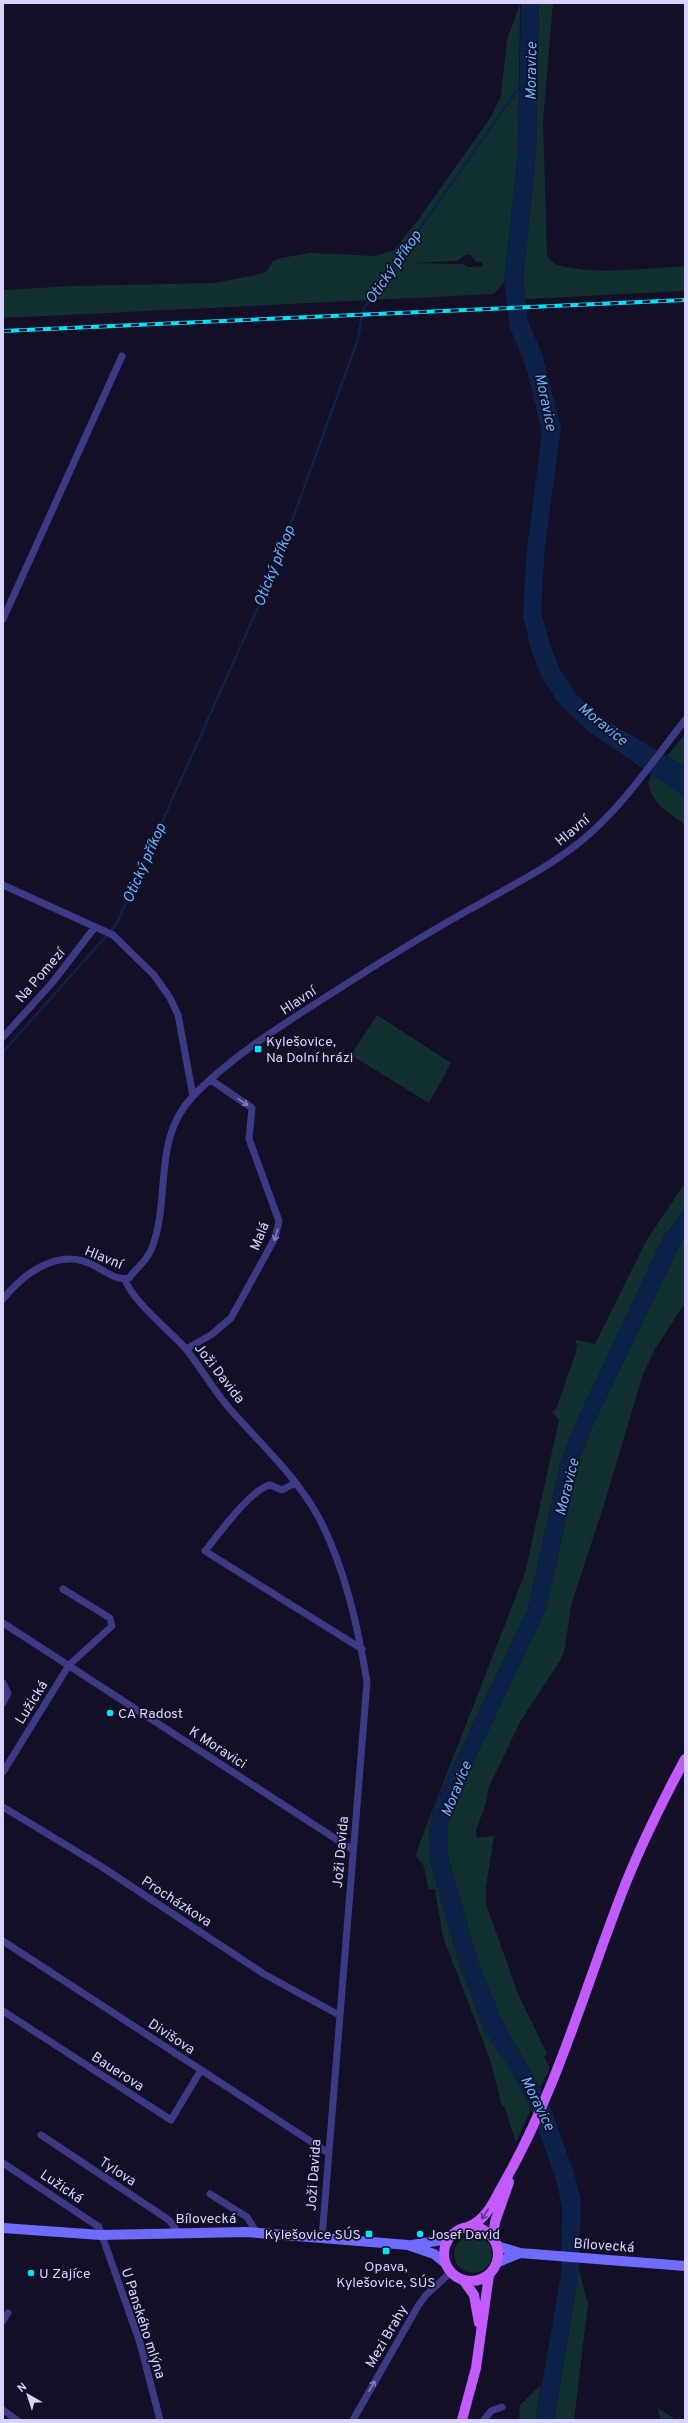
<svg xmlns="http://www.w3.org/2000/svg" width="688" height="2423" font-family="Overpass,sans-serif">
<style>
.green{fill:#12302f;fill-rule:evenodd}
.water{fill:#0c2248}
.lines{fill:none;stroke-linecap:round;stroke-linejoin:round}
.stream{stroke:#0c2248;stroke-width:2.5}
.street{stroke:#3d3a85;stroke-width:7}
.secondary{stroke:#6f6bff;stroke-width:10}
.primary{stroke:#c25bff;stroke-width:10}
.rail-casing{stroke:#00e5ff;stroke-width:4}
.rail{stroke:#130f26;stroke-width:2.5;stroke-dasharray:8;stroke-linecap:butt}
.oneway{stroke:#837fbc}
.oneway2{stroke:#623188}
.poi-dot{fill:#00e5ff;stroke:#130f26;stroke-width:1.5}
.labels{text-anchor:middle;stroke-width:3.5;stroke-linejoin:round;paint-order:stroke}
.street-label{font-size:14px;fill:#d9d4ff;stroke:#130f26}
.poi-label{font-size:14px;fill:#d9d4ff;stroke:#130f26;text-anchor:start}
.water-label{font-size:15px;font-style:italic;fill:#62b6ff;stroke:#130f26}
</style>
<rect width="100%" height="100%" fill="#130f26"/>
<!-- green -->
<path class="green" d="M 539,3 L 553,3 L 543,120 L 547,255 C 550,259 552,264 558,265 C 595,276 646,268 685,266 L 685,291 L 525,299 L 523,278 L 536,152 Z
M 520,4 L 518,155 L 504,282 L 494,294 L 3,318 L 3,290 L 74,286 L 213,283 L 257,275 L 267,271 L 273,261 L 280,258 L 311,253 L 376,256 L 394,250 L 418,220 L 491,117 L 501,96 L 507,40 ZM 465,255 L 470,255 L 477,262 L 482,262 L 483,266 L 468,267 L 462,264 L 410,263 L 457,261 Z
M 683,737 L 685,738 L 685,767 L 667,756 Z
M 652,774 L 685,797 L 685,825 C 668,811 654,807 648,783 Z
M 377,1015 L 451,1063 L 429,1103 L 351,1055 Z
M 685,1183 L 685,1207 L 662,1240 L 574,1427 L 560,1464 L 528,1609 L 435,1804 L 429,1828 L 430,1861 L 460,1966 L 531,2109 L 516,2142 L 504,2106 L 502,2106 L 490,2059 L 443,1937 L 435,1889 L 428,1889 L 424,1866 L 416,1856 L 417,1850 L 525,1573 L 559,1420 L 552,1412 L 556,1409 L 576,1352 L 577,1344 L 575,1340 L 595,1344 L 646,1241 Z
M 685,1234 L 685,1303 L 655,1349 L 643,1374 L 604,1505 L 571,1605 L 565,1648 L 560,1661 L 521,1720 L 488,1789 L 486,1803 L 476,1830 L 477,1838 L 494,1836 L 486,1887 L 486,1904 L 518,1994 L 547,2054 L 544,2057 L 550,2068 L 540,2088 L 502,2021 L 477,1959 L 448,1856 L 447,1826 L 453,1805 L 546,1609 L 578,1464 L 591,1429 Z
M454 2254a19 19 0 1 1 38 0a19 19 0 1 1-38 0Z
M 579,2271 L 588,2304 L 574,2420 L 554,2420 Z
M 541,2385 L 536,2420 L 519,2420 L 520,2405 Z
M 658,2408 L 676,2420 L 660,2420 Z"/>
<!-- water -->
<path class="water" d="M 521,3 L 539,3 L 536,152 L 523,278 L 528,321 L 543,356 L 561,428 L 545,546 L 541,611 L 549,642 L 559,668 L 576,694 L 602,718 L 685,767 L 685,797 L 588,731 L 560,705 L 542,678 L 531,649 L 523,616 L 527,549 L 542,432 L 525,364 L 510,328 L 504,282 L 518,155 Z
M 685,1207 L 685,1234 L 591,1429 L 578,1464 L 546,1609 L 453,1805 L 447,1826 L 448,1856 L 477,1959 L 502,2021 L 549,2103 L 574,2173 L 581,2201 L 579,2271 L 554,2420 L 536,2420 L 561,2274 L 562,2206 L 556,2180 L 531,2109 L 510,2069 L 484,2030 L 460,1966 L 430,1861 L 429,1828 L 435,1804 L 528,1609 L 560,1464 L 574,1427 L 662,1240 Z"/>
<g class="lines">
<!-- stream -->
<path class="stream" d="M 3,1052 L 116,925 L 272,576 L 357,342 L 364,308 L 520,86"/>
<!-- street -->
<path class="street" d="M 3,619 L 122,356
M 3,885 L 113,935 L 154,975 L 170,998 L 178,1015 L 193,1096
M 3,1037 L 52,983 L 95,927
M 125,1279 C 130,1299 171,1332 186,1349 C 201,1368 213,1389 229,1408 C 260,1443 296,1476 319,1518 C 345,1568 358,1627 367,1682 L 322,2238
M 3,1299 C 24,1273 59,1247 93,1265 C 104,1270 115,1281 129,1278 C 136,1268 146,1262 151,1250 C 172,1199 151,1140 193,1096 C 232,1056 282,1025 329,995 C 374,966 420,937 467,911 C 505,889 545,870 580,842 C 621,809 653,761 685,720
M 186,1349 L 211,1335 L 231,1318 L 275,1238 L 279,1221 L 249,1139 L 252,1108 L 211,1080
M 295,1483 L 282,1490 L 270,1485 C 251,1489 218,1535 205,1551 L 362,1649
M 3,1623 L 353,1850
M 3,1683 L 8,1693 L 3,1703
M 3,1772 L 69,1665 L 112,1626 L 110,1618 L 63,1589
M 3,1807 L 99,1865 L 264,1974 L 339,2015
M 3,1941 L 327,2152
M 3,2011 L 171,2120 L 201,2070
M 41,2135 L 169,2220 L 178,2232
M 3,2163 L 99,2227 L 140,2343 L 160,2420
M 210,2194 L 247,2217 L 257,2233
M 3,2321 L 8,2313
M 3,2410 L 17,2420
M 353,2420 L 418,2306 L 426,2295 L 451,2272
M 484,2420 L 491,2411 L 502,2407"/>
<!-- secondary -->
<path class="secondary" d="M 3,2228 L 101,2235 L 246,2232 L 322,2238 L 408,2245 L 434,2254 L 445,2263
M 412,2245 L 442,2240 L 451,2236
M 497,2246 L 520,2253 L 685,2266
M 498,2262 L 520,2253"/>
<!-- primary -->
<path class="primary" d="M444 2254a27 27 0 1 1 54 0a27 27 0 1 1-54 0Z
M 468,2227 C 488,2219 495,2198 505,2181 C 556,2091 583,1994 620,1898 C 638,1850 661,1804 685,1759
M 493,2238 L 495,2222 L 509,2182
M 464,2281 L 474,2295 L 479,2323
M 462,2420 L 476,2368 L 489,2275"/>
<defs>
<path id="rail" d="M 3,331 L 685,300"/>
</defs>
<!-- rail casing -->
<use href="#rail" class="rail-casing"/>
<!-- rail -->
<use href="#rail" class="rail"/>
</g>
<!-- one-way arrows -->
<defs><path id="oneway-shaft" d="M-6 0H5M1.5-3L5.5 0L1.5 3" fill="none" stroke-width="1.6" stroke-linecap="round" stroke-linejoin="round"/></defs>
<g class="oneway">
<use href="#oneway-shaft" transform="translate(243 1102) rotate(34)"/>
<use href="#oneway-shaft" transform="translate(276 1235) rotate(107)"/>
<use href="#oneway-shaft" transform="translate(372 2386) rotate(-60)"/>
</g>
<use class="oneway2" href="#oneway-shaft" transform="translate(485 2214) rotate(123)"/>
<!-- markers -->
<g class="poi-dot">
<rect x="254" y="1045" width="8" height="8" rx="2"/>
<circle cx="110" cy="1713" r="4"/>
<rect x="365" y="2230" width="8" height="8" rx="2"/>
<circle cx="420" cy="2234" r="4"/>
<rect x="382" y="2247" width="8" height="8" rx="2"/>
<circle cx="31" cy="2273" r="4"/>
</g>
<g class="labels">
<!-- street labels -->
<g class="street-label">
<text transform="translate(572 830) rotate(-40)" y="5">Hlavní</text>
<text transform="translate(40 975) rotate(-49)" y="5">Na Pomezí</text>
<text transform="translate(298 1000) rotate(-33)" y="5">Hlavní</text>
<text transform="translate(259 1236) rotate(-68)" y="5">Malá</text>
<text transform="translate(104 1257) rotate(22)" y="5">Hlavní</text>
<text transform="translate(220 1373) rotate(52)" y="5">Joži Davida</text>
<text transform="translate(31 1702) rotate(-58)" y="5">Lužická</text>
<text transform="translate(218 1747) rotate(33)" y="5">K Moravici</text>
<text transform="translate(340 1852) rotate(-85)" y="5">Joži Davida</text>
<text transform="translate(177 1901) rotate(33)" y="5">Procházkova</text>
<text transform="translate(172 2036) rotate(33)" y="5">Divišova</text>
<text transform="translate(118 2071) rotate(33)" y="5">Bauerova</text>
<text transform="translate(118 2171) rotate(33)" y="5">Tylova</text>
<text transform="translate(313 2175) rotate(-86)" y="5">Joži Davida</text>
<text transform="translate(62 2186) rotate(34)" y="5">Lužická</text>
<text x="206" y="2223">Bílovecká</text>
<text transform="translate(604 2245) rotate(4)" y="5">Bílovecká</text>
<text transform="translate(144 2323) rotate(72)" y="5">U Panského mlýna</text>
<text transform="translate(386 2336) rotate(-60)" y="5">Mezi Brahy</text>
</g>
<!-- poi labels -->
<g class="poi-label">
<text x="266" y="1046">Kylešovice,<tspan x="266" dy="16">Na Dolní hrázi</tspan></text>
<text x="118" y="1718">CA Radost</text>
<text x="361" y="2239" text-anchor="end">Kylešovice SÚS</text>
<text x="428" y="2239">Josef David</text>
<text x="386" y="2271" text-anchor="middle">Opava,<tspan x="386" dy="16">Kylešovice, SÚS</tspan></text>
<text x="39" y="2278">U Zajíce</text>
</g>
<!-- water labels -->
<g class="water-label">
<text transform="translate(531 71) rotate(-89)" y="5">Moravice</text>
<text transform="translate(393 267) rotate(-55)" y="5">Otický příkop</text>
<text transform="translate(546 402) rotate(78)" y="5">Moravice</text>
<text transform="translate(274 566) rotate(-68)" y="5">Otický příkop</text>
<text transform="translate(603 724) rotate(39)" y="5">Moravice</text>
<text transform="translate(144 863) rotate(-66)" y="5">Otický příkop</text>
<text transform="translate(567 1487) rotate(-76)" y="5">Moravice</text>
<text transform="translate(456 1789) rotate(-68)" y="5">Moravice</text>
<text transform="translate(538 2103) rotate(64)" y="5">Moravice</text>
</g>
</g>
<!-- border -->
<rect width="688" height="2423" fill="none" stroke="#d9d4ff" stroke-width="8"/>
<!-- north arrow -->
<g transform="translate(28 2395) rotate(321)" stroke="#130f26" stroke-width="3" paint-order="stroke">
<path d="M0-3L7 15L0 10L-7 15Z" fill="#d9d4ff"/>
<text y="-6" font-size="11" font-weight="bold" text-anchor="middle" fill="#d9d4ff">N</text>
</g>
</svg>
